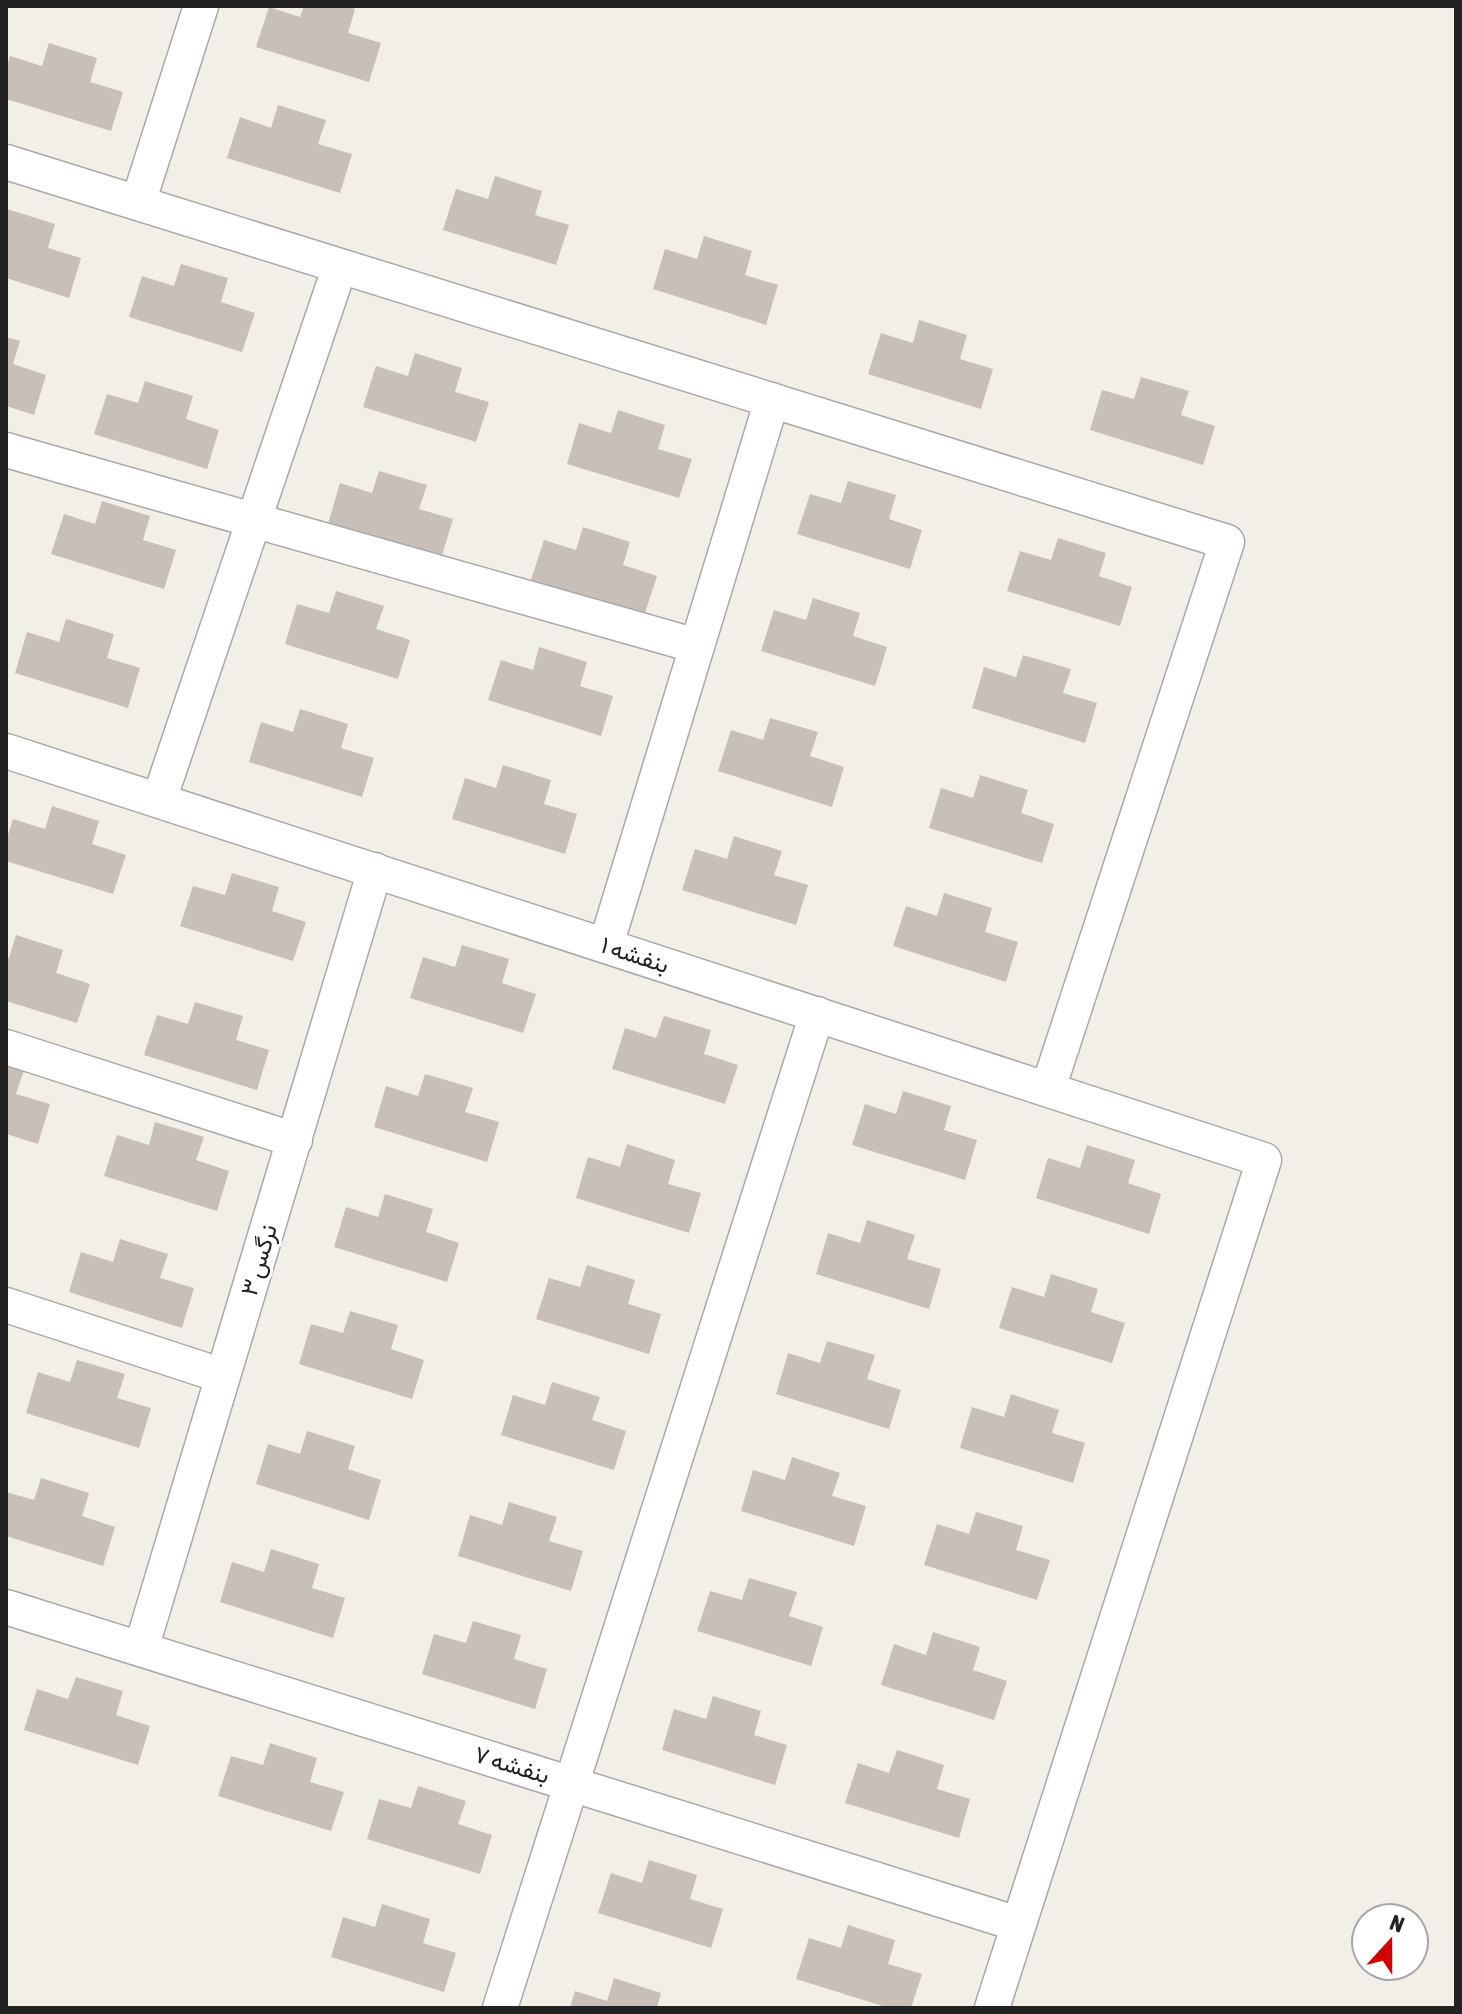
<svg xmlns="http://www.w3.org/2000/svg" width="1462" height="2014" font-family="'Asap Condensed',Vazirmatn,sans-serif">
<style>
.building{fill:#c7bfb8}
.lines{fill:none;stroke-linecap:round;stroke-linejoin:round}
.minor-casing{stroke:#a9a9a9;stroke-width:37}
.minor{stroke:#fff;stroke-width:34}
.labels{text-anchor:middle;stroke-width:6;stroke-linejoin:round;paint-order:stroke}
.street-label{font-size:24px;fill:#222;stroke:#fff}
</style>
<rect width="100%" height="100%" fill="#f2efe9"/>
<!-- building -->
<path class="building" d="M 304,6 L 346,6 L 355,9 L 348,33 L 381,43 L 369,82 L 256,47 L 269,7 L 300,17 Z
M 49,43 L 97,58 L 90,82 L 123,92 L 111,131 L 6,99 L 6,70 L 10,56 L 42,66 Z
M 278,105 L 326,120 L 318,144 L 352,154 L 340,193 L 227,158 L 240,117 L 271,128 Z
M 495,176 L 542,191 L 535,215 L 569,225 L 556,265 L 443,230 L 456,189 L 488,199 Z
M 7,209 L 55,224 L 48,248 L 81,258 L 69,298 L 6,278 Z
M 704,236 L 752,251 L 745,275 L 778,285 L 766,325 L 653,289 L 665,249 L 697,259 Z
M 181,264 L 228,278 L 221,302 L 255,313 L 242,352 L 129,317 L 142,276 L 174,286 Z
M 919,320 L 967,335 L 960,359 L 993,369 L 981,409 L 868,374 L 881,333 L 913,343 Z
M 6,337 L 20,341 L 13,364 L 46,375 L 34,415 L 6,406 Z
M 415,353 L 462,368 L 455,392 L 489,402 L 476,442 L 363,407 L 376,366 L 408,376 Z
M 1141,377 L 1189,391 L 1181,415 L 1215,426 L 1203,465 L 1090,430 L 1102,390 L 1134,399 Z
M 145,381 L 193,396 L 186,419 L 219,430 L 207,469 L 94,434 L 107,394 L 138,403 Z
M 618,410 L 665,425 L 658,449 L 692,459 L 679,498 L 567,464 L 579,423 L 611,433 Z
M 379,471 L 427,485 L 419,509 L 453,519 L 441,559 L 328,524 L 340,483 L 372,493 Z
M 848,481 L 896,495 L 889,519 L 922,530 L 910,569 L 797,534 L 810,494 L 841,503 Z
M 102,501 L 150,516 L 143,540 L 176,550 L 164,589 L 51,554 L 64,514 L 95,524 Z
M 583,527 L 630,542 L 623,565 L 657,576 L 644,616 L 531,580 L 544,540 L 576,550 Z
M 1058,538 L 1106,553 L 1099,576 L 1132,587 L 1120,626 L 1007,591 L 1020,551 L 1051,560 Z
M 336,591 L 384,606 L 376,629 L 410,640 L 398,679 L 285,644 L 297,604 L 329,613 Z
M 813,598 L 860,613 L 853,636 L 887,647 L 875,686 L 761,651 L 774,610 L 806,620 Z
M 66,619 L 114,634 L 107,658 L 140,668 L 128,708 L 15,673 L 27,632 L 59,642 Z
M 539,647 L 587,662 L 580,686 L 613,696 L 601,736 L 488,700 L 501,660 L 533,670 Z
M 1023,655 L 1071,669 L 1063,693 L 1097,703 L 1085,743 L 972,708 L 984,667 L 1016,677 Z
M 300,709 L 348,724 L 341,748 L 374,758 L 362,797 L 249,762 L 261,722 L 293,732 Z
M 770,718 L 818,732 L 810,756 L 844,767 L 832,807 L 718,771 L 731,730 L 763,740 Z
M 503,765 L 551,780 L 544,804 L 577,814 L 565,854 L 452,819 L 465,778 L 496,788 Z
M 980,775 L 1028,790 L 1021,813 L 1054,824 L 1042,863 L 929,828 L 941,788 L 973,798 Z
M 52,806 L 99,821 L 92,844 L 126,855 L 113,894 L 6,861 L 6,841 L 13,819 L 45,829 Z
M 734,836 L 782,851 L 774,875 L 808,885 L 796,925 L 682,890 L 695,849 L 727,859 Z
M 232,873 L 279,887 L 272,911 L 306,922 L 293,961 L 180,926 L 193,886 L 225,895 Z
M 944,893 L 992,908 L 985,932 L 1018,942 L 1006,982 L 893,946 L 906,906 L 937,916 Z
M 16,935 L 63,950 L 56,973 L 90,984 L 77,1023 L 6,1001 L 6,957 L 9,958 Z
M 462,945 L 509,959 L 502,983 L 536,994 L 523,1033 L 410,998 L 423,957 L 455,967 Z
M 195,1002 L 243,1016 L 236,1040 L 269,1050 L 257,1090 L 144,1055 L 157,1015 L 188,1024 Z
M 664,1016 L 711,1030 L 704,1054 L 738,1065 L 725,1104 L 612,1069 L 625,1028 L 656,1038 Z
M 6,1065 L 24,1070 L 16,1094 L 50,1104 L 38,1144 L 6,1134 Z
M 425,1074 L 473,1088 L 465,1112 L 499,1122 L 487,1162 L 374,1127 L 386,1086 L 418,1096 Z
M 903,1091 L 951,1106 L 944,1130 L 977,1140 L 965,1180 L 852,1145 L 865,1104 L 896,1114 Z
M 155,1122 L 204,1137 L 196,1160 L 229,1171 L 217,1211 L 104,1176 L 117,1135 L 149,1145 Z
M 627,1144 L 675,1160 L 668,1184 L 701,1193 L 689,1233 L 576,1198 L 588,1157 L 620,1167 Z
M 1087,1145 L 1135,1160 L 1128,1183 L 1161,1194 L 1149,1234 L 1036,1198 L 1048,1158 L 1080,1168 Z
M 385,1194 L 433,1209 L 426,1232 L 459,1243 L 447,1282 L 334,1247 L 346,1207 L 378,1217 Z
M 867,1220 L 915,1235 L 907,1259 L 941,1269 L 929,1309 L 816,1274 L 828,1233 L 860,1243 Z
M 120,1239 L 168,1254 L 160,1278 L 194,1288 L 182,1328 L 69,1292 L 81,1252 L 113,1262 Z
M 587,1265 L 635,1280 L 628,1304 L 661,1314 L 649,1354 L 536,1319 L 549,1278 L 580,1287 Z
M 1051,1274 L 1098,1289 L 1091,1312 L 1125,1323 L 1112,1363 L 999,1328 L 1012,1287 L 1044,1297 Z
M 350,1311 L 398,1325 L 391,1349 L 424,1360 L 412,1399 L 299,1364 L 311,1324 L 343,1333 Z
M 827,1341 L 875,1355 L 867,1379 L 901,1390 L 889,1429 L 776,1394 L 788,1353 L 820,1363 Z
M 77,1360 L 125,1374 L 117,1398 L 151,1408 L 139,1448 L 26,1413 L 38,1372 L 70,1382 Z
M 552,1382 L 600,1397 L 592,1420 L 626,1431 L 614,1470 L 501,1435 L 513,1395 L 545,1405 Z
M 1011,1394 L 1059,1410 L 1052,1433 L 1085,1443 L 1073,1483 L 960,1448 L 972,1407 L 1004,1417 Z
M 307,1431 L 355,1446 L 348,1469 L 381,1480 L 369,1520 L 256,1484 L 268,1444 L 300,1454 Z
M 792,1457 L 840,1473 L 832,1496 L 866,1506 L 854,1546 L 741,1511 L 753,1470 L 785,1480 Z
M 41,1478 L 89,1493 L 82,1516 L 115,1527 L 103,1566 L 6,1536 L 6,1492 L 34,1500 Z
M 509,1502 L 557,1517 L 549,1541 L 583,1551 L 571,1591 L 458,1556 L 470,1515 L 502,1525 Z
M 976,1512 L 1023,1526 L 1016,1550 L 1050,1560 L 1037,1600 L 924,1565 L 937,1524 L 969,1534 Z
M 271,1549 L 319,1564 L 312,1588 L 345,1598 L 333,1638 L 220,1602 L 232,1562 L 264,1572 Z
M 749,1578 L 797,1592 L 789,1616 L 823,1627 L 811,1666 L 697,1631 L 710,1591 L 742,1600 Z
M 473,1621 L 521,1635 L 514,1659 L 547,1669 L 535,1709 L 422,1674 L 434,1634 L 466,1643 Z
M 933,1632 L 980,1647 L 973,1670 L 1007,1681 L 994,1720 L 881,1685 L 894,1644 L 926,1655 Z
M 76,1677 L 123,1691 L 116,1715 L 150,1726 L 138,1765 L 24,1730 L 37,1689 L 68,1699 Z
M 713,1696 L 761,1711 L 754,1735 L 787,1745 L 775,1785 L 662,1750 L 674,1709 L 706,1719 Z
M 270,1743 L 317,1758 L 310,1782 L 344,1792 L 331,1831 L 218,1796 L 231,1756 L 263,1765 Z
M 897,1750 L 944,1765 L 937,1789 L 970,1799 L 959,1838 L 845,1803 L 858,1763 L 889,1773 Z
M 418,1786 L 466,1801 L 458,1824 L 492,1835 L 480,1874 L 367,1839 L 379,1799 L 411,1808 Z
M 649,1860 L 697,1875 L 690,1899 L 723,1909 L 711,1948 L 598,1913 L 611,1873 L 642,1883 Z
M 382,1904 L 430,1919 L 423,1943 L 456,1953 L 444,1992 L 331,1957 L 343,1917 L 375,1927 Z
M 848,1925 L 895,1940 L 888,1964 L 922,1974 L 911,2008 L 889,2008 L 796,1979 L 809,1938 L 841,1948 Z
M 614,1978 L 661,1993 L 657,2008 L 570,2008 L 575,1991 L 607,2001 Z"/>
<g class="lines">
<defs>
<path id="minor" d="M 6,162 L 1227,542 L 1048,1089
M 138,203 L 201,6
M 6,450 L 697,646
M 6,751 L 1264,1160 L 992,2008
M 159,800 L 340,266
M 606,945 L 772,400
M 6,1047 L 295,1140
M 6,1305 L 223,1376
M 6,1607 L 1018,1924
M 141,1649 L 375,870
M 500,2008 L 817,1014"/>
</defs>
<!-- minor casing -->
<use href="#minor" class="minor-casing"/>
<!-- minor -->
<use href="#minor" class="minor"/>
</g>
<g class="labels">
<!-- street labels -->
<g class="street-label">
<text transform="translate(635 955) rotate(18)" y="8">بنفشه ۱</text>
<text transform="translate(259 1260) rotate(-73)" y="8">نرگس ۳</text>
<text transform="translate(512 1765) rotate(17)" y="8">بنفشه ۷</text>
</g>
</g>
<!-- border -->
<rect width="1462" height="2014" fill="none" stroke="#222222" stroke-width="16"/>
<!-- north arrow -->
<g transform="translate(1390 1942) rotate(21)"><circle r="38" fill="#ffffff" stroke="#a7a7a7" stroke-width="2"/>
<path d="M0-6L14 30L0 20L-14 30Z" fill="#d40000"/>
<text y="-12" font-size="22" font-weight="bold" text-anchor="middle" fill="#222222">N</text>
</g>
</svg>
